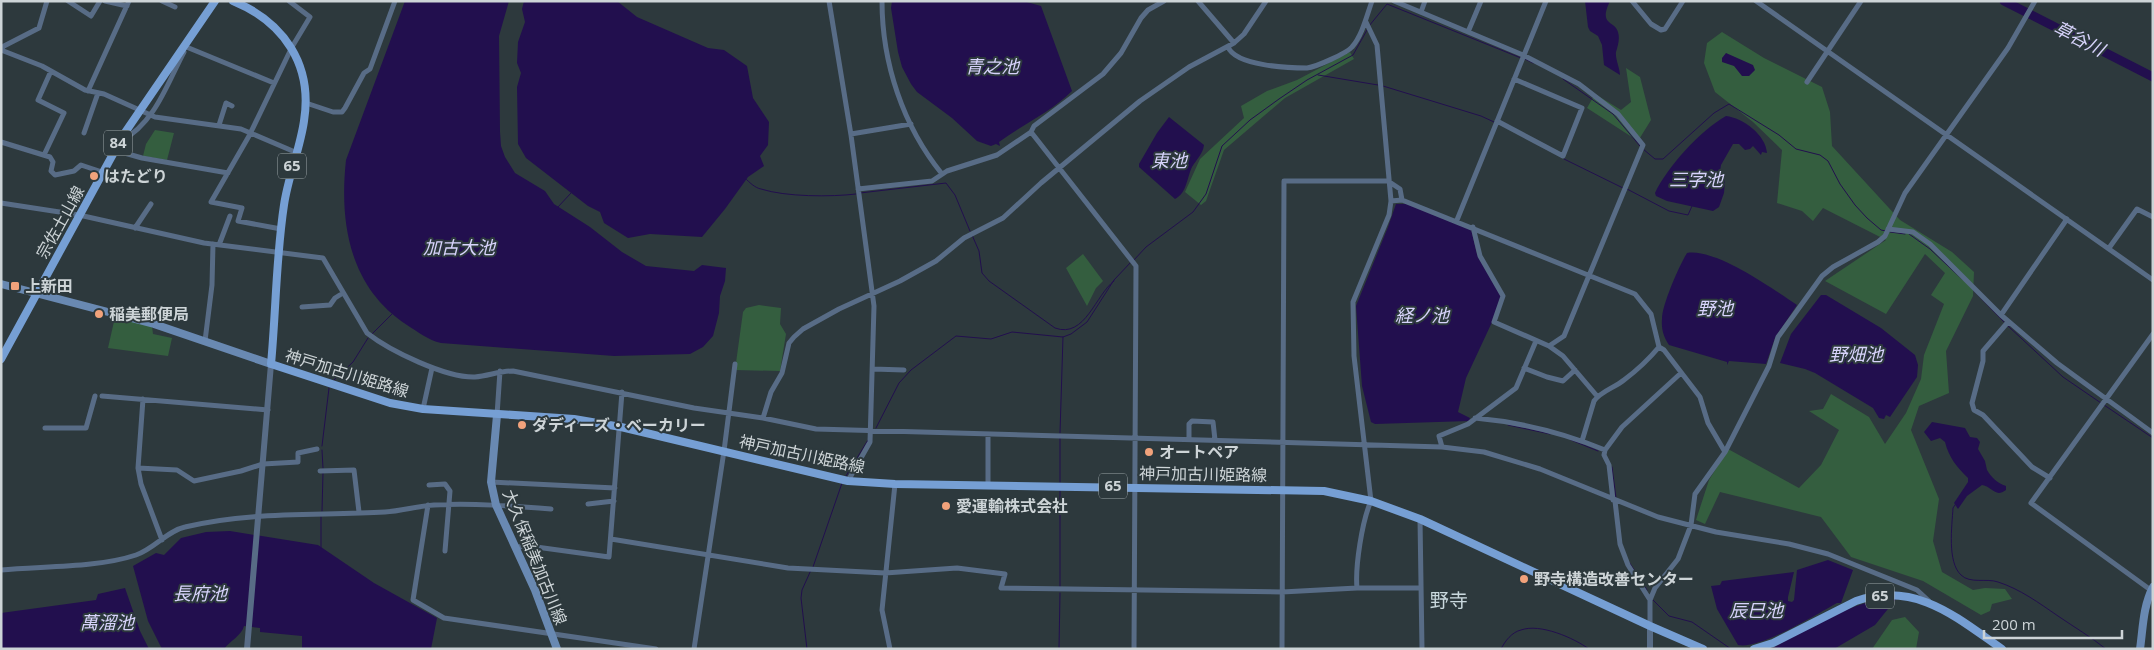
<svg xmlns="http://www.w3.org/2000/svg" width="2154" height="650" font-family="'Open Sans','Noto Sans JP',sans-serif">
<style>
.green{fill:#345e3f}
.water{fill:#220f4e}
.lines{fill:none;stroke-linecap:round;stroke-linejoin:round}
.stream{stroke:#220f4e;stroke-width:1}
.river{stroke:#220f4e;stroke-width:9}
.minor{stroke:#586c86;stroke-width:5}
.tertiary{stroke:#586c86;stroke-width:6}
.secondary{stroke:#6989b2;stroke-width:8}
.primary{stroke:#769fd4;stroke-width:8}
.poi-dot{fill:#f1a27b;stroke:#2d393d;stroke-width:2}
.labels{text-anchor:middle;stroke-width:4;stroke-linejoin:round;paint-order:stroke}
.shield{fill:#2d393d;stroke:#9da6a9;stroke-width:1}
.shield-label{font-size:15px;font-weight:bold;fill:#cdd4d7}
.poi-label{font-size:16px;font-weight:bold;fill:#cdd4d7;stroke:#2d393d;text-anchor:start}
.street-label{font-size:16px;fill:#cdd4d7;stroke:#2d393d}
.water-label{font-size:18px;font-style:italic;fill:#d7d3fb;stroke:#2d393d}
.quarter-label{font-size:19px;fill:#cad9de;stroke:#2d393d}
</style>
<rect width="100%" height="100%" fill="#2d393d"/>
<!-- green -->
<path class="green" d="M 1722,32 L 1764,58 L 1822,87 L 1830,112 L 1832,146 L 1900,220 L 1952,252 L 1974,272 L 1973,296 L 1946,351 L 1949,393 L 1919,406 L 1911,430 L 1939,499 L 1933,541 L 1942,572 L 1973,590 L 1985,588 L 2005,589 L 2012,599 L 1992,604 L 1990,611 L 1981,615 L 1923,581 L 1851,557 L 1821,517 L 1720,492 L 1705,524 L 1696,520 L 1709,480 L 1728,449 L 1799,488 L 1821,465 L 1839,430 L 1809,411 L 1823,409 L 1831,394 L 1869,417 L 1885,444 L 1906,413 L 1921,379 L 1924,355 L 1944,304 L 1931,295 L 1945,273 L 1925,254 L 1886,314 L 1825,281 L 1886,240 L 1823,208 L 1813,221 L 1802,211 L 1777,203 L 1782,150 L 1753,122 L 1715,92 L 1704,63 L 1707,43 Z
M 1350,52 L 1354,59 L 1285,98 L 1224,150 L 1206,201 L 1201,205 L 1185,192 L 1200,159 L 1244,118 L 1241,106 L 1267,91 L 1297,80 Z
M 1626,68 L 1640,77 L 1651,120 L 1638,141 L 1587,108 L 1595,94 L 1621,110 L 1631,102 Z
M 155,130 L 174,133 L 167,160 L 143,156 L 146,144 Z
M 1083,254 L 1103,281 L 1096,288 L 1087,306 L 1066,268 Z
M 759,305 L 781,308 L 780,324 L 786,334 L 780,371 L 735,370 L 743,312 L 746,308 Z
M 115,317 L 152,326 L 153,334 L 172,338 L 168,356 L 108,348 Z
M 1905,617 L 1919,632 L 1916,649 L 1872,649 L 1892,620 Z"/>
<!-- water -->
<path class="water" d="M 405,1 L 509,1 L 499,36 L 500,132 L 501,146 L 505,157 L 515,173 L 545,191 L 554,204 L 590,227 L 622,252 L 646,266 L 694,271 L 702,265 L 726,268 L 725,281 L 720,296 L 719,313 L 713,336 L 703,347 L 690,354 L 614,356 L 441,343 C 428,340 418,332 407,325 C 350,288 339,224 346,160 Z
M 524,1 L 617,1 L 637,17 L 708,48 L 724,50 L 747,66 L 753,98 L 769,122 L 768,145 L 760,156 L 764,166 L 748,177 L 725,209 L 702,237 L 650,234 L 628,238 L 604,223 L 600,212 L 588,206 L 526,158 L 518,144 L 517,87 L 521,73 L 517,63 L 518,42 L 525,22 L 522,9 Z
M 892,1 L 1023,1 L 1041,6 L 1072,91 C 1050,113 1023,124 999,142 L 1000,146 L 996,144 L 991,146 L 977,141 L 952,118 L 917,92 L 911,84 L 902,67 L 898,52 L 891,8 Z
M 1585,1 L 1610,1 C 1598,26 1615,20 1618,32 C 1620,39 1618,45 1616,52 C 1615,58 1620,69 1620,75 L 1604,65 L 1602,45 L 1598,36 L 1590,31 L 1588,27 Z
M 1726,53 L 1753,65 L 1755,70 L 1749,76 L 1742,76 L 1734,66 L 1722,62 L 1722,58 Z
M 1726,116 C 1743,118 1766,135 1767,153 L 1762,152 L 1761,155 L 1753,146 L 1750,149 L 1745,150 L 1739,144 L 1733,144 L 1721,165 L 1720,171 L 1725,180 L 1724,193 L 1719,207 L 1713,211 L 1667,201 L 1656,196 L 1655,193 C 1668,166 1700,131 1726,116 Z
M 1169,117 L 1204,145 C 1203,154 1196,160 1192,167 C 1187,177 1187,193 1175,199 L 1139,167 L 1139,164 L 1157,133 Z
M 1396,204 L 1407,204 L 1471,229 L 1477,254 L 1501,296 L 1493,320 L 1466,378 L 1458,412 L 1470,418 L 1469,421 L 1375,424 L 1371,422 L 1362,386 L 1356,306 L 1388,227 Z
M 1687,253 C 1716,248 1773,289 1797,305 L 1775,338 L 1766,364 L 1729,361 L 1727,365 L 1727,362 L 1669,345 C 1664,338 1661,329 1662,319 C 1662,305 1679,266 1687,253 Z
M 1821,295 L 1826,295 L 1881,328 L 1915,355 L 1918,365 L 1917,377 L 1890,417 L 1886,415 L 1884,419 L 1879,418 L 1873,408 L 1815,373 L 1805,369 L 1780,363 L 1791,334 Z
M 1932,422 L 1965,428 L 1970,437 L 1977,438 L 1980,442 L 1978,449 L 1985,461 L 1987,470 C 1991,477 1997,483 2006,486 L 2006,490 C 1995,498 1993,487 1982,485 L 1967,496 L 1958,509 L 1954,503 L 1968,482 L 1968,478 C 1957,467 1949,458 1945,442 L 1940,438 L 1931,441 L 1924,432 Z
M 230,531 L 318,545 L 374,583 L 437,618 L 431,649 L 302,649 L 302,636 L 260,632 L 260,628 L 244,626 C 242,635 230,641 224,649 L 162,649 L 148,621 L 133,566 L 156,553 L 164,555 L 181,538 L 206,532 Z
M 1828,560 L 1853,570 L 1841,603 L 1837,603 C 1817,614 1759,650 1738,645 L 1717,609 L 1711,586 L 1720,585 L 1722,581 L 1794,572 L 1788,597 L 1788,601 L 1792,602 L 1794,600 L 1797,570 Z
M 125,588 L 140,631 L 149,649 L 1,649 L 1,613 L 96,600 L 98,594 Z
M 1884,599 L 1896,599 L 1875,625 L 1834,649 L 1771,649 C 1807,629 1842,606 1884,599 Z"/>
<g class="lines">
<!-- stream -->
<path class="stream" d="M 1369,26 L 1387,4 L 1521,58
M 1525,59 L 1533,63
M 1318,75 L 1378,85
M 1563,79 L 1613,114 L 1640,146
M 1383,86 L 1481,116 L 1494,122
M 1643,149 L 1655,159 L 1663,159 L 1714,113 L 1729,104 L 1779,135 L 1796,149 L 1820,155 L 1828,161 L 1840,184 L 1855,205 L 1867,218 L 1881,230 L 1886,231
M 1564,159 L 1623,188
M 745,178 C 749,182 755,188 761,189 C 786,197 831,197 856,194
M 1627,189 L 1669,211 L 1688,215 L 1692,206
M 860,193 L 946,183 L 955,195 L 970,231
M 558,207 L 571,193
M 1890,232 L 1905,234
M 1909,234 L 1930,249 L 1963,280
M 972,235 L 979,251 L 982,273 L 989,281 L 1055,328 C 1085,339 1096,294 1114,281
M 1134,260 L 1146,247 L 1193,212 L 1206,194 L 1222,146 L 1250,120 L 1279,99 L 1307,80 L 1353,55 L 1367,30
M 1973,290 L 2005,323
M 2008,326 L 2063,377 L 2101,403
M 372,334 L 393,313
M 334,380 L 353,362 L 368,338
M 2104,405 L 2153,438
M 1508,425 L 1550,434
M 876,428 L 899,383 L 911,370 L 956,336 L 991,339 L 1012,332 L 1063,337 L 1071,334 L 1087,322 L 1114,280 L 1131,262
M 1060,433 L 1063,337
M 1571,440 L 1598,451
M 322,446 L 329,388
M 322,450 L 323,468
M 1612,467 L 1616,498
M 846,476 L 868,440
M 1060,482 L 1060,438
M 1060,491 L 1060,587
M 1955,505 L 1953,508 C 1952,526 1947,562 1961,575 C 1970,584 1987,578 1998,582 C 2020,589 2039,603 2058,616 C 2074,627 2091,637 2106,649
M 322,511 L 323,473
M 321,548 L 321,517
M 1629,562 L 1647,590
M 813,567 L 842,483
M 1653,600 L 1669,616 L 1692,622 L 1731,649
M 807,649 L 801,598 L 802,590 L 811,570
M 1059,649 L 1060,593
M 1501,649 C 1505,641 1512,632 1521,630 C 1540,623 1574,638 1589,649"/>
<!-- river -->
<path class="river" d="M 2004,1 L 2153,77"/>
<!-- minor -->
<path class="minor" d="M 68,1 L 91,16 L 100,1
M 105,1 L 127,6
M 162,1 L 175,7
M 829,1 L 851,135 L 874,306 L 870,442 L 848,481
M 882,1 C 882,63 903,126 942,174
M 1198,1 L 1234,43
M 1394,1 L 1523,55 L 1579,84 L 1618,114 L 1643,145 L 1564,336 L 1549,346 L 1494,322 L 1503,296 L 1480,256 L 1473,227
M 1632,1 L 1651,24 L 1661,30 L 1665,29 L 1683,1
M 1756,1 L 2153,280
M 1421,12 L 1425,1
M 1468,32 L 1481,1
M 184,46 L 274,83
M 1228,47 C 1236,66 1289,68 1307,68 C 1316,67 1347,53 1352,47 C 1362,36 1367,15 1372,1
M 1,49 L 4,46 L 39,28 L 47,1
M 1,50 L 42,66 L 85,90 L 104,94 L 155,117 L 241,129 L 295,152
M 1807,82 L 1861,1
M 88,91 L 129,1
M 306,103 L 333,112 L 342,112 L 345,108 L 364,73 L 370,69 L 395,1
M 1497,121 L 1563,156 L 1582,108 L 1514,79
M 219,125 L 226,103 L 232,106
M 1031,132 L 1136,266 L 1134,649
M 84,133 L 98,93
M 851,134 L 911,124
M 121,141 C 155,123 167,84 184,52
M 1,142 L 50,157 L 53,162 L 51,171 L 55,175 L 74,171 L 81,165 L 102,172
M 114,150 L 142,158 L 228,173
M 44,155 L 64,113 L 38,100 L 51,71
M 858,189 L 932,181 L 947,171 L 997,155 L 1031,132 L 1034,126 L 1103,74 L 1121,53 L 1141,18 L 1148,10 L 1164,1
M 1391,201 L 1402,200 L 1635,294 L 1651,314 L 1659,347 L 1664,350 L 1700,397 L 1708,423 L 1725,452
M 1,203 L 79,215 L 204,243 L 323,258 L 367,333 C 390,351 446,378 475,377 C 488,376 500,371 513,371 L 694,408 L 763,418 L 816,429 L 1442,447 L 1484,452 L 1540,469 L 1658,517 L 1716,532 L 1789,544 L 1828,554 L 1917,590 L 1929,601
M 2067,219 L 2001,315 L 2057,363 L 2153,433
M 1457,220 L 1546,1
M 135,228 L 151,204
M 281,229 L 238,221 L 242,208 L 211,202 L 249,136 L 292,47 L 310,17 L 289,1
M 1888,229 L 1913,232 L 1930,244 L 2001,315
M 219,245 L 230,216
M 2109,248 L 2137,209 L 2153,217
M 302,307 L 330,305 L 335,298 L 343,293
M 2008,322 L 1983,351 L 1983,361 L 1972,403 L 1974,410 L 1983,415 L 2032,467 L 2050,478
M 205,341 L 212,285 L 213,244
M 1549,346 L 1563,356 L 1597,396
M 1524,368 L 1547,377 L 1563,381 L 1575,370
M 873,369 L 904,370
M 102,396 L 268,410
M 143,399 L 138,468 L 141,484 L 162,540
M 423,409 L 432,368
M 497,415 L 500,371
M 763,418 L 771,392 L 782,373 L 789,343 L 794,337 L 803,329 L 839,309 L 900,281 L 936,261 L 964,238 L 1003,218 L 1041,183 L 1140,101 L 1189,67 L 1234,43 L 1244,34 L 1266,1
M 1475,418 C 1519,422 1564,433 1605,450
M 45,428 L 86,428 L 95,396
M 988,434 L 988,485
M 1189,439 L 1189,424 L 1192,421 L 1213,422 L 1215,440
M 1582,441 L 1594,401 C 1601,391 1614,388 1624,380 C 1636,371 1649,359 1659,347
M 1442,447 L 1439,436 L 1468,424 L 1516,388 L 1536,341
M 138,468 L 177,470 L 194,481 L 241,471 L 263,464 L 298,462 L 298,453 L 317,449
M 320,471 L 354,470 L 359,512
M 491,482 L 615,488
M 429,485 L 445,484 L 450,491 L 445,551
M 1613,500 L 1609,465 L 1604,455 L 1605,450 L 1622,427 L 1681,373
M 1615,501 L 1620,544 L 1628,565 L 1650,600
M 588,504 L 614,501
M 428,505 L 413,600 L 444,618 L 656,649
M 1420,519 L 1422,649
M 611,539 L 788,568 L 885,573 L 957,568 L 1005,574 L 1001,588 L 1282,592 L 1357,588 L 1421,588
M 516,547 L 529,546 L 609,557 L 622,392
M 1,570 C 43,566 97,568 136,555 C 154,549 167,531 185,527 C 250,511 319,516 385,512 C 402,511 417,506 434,505 C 473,503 512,506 551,509
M 1357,588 C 1355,567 1362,521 1371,501 L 1354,356 L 1353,302 L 1389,215 L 1391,201 L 1377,45 L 1366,22
M 2152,591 L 2031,503 L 2153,334
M 1650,626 L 1650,600 L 1655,588 L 1678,559 L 1691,525 L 1695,494 L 1725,452 L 1769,366 L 1778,337 L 1822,276 L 1833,267 L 1878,242 L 1885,236 L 1905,193 L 2008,48 L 2035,1
M 694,649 L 724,451 L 735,364
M 890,649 L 882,610 L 895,484
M 1282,649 L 1284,181 L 1388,181 L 1400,189 L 1402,200"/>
<!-- tertiary -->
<path class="tertiary" d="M 1650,626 L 1650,649
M 247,649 L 271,364"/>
<!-- secondary -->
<path class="secondary" d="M 1,284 L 154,324 L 271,364
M 497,415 L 491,482 L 496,505 L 535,590 L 557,649
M 2140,649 C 2143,628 2143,606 2153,587"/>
<!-- primary -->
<path class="primary" d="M 233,1 C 284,22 313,65 304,121 C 300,149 288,177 284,205 C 276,257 276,311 271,364 L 390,403 L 423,409 L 574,419 L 621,427 L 848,481 L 895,484 L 1324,491 L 1371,501 L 1420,519 L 1650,626 L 1703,649
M 1,359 L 124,134 L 215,1
M 1754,649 L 1773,643 L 1856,601 C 1916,581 1956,617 2002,649"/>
</g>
<!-- markers -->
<g class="poi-dot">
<circle cx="94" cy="176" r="5"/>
<rect x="10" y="281" width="10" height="10" rx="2.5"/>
<circle cx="99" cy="314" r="5"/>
<circle cx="522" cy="425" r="5"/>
<circle cx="1149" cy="452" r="5"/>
<circle cx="946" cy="506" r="5"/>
<circle cx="1524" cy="579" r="5"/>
</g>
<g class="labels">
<!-- shield labels -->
<g class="shield">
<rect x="104" y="130.5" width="28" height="25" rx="4"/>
<rect x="278" y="153.5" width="28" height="25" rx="4"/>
<rect x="1099" y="473.5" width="28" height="25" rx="4"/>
<rect x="1866" y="583.5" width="28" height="25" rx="4"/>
</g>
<g class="shield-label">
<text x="118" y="148">84</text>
<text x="292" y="171">65</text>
<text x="1113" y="491">65</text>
<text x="1880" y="601">65</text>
</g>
<!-- poi labels -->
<g class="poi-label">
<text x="104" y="182">はたどり</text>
<text x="25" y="292">上新田</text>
<text x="109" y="320">稲美郵便局</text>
<text x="532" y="431">ダディーズ・ベーカリー</text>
<text x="1159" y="458">オートペア</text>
<text x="956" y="512">愛運輸株式会社</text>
<text x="1534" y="585">野寺構造改善センター</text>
</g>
<!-- street labels -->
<g class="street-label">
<text transform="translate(60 222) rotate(-61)" y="6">宗佐土山線</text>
<text transform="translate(347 373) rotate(17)" y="6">神戸加古川姫路線</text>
<text transform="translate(802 454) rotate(12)" y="6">神戸加古川姫路線</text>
<text transform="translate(1203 474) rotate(1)" y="6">神戸加古川姫路線</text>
<text transform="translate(535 557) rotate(68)" y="6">大久保稲美加古川線</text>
</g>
<!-- water labels -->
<g class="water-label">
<text transform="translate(2079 39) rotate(27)" y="6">草谷川</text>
<text x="992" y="73">青之池</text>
<text x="1169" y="167">東池</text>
<text x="1696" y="186">三字池</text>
<text x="459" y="254">加古大池</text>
<text x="1715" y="315">野池</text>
<text x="1422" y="322">経ノ池</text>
<text x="1856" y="361">野畑池</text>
<text x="200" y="600">長府池</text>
<text x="1756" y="617">辰巳池</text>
<text x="107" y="629">萬溜池</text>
</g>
<!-- quarter labels -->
<g class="quarter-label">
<text x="1449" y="607">野寺</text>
</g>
</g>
<!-- border -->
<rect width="2154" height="650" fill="none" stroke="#cdd4d7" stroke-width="5"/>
<!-- scale -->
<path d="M1984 630v8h138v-8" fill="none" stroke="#cdd4d7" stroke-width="2.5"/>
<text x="1992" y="630" font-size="15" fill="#cdd4d7" stroke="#2d393d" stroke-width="4" paint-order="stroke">200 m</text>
</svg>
